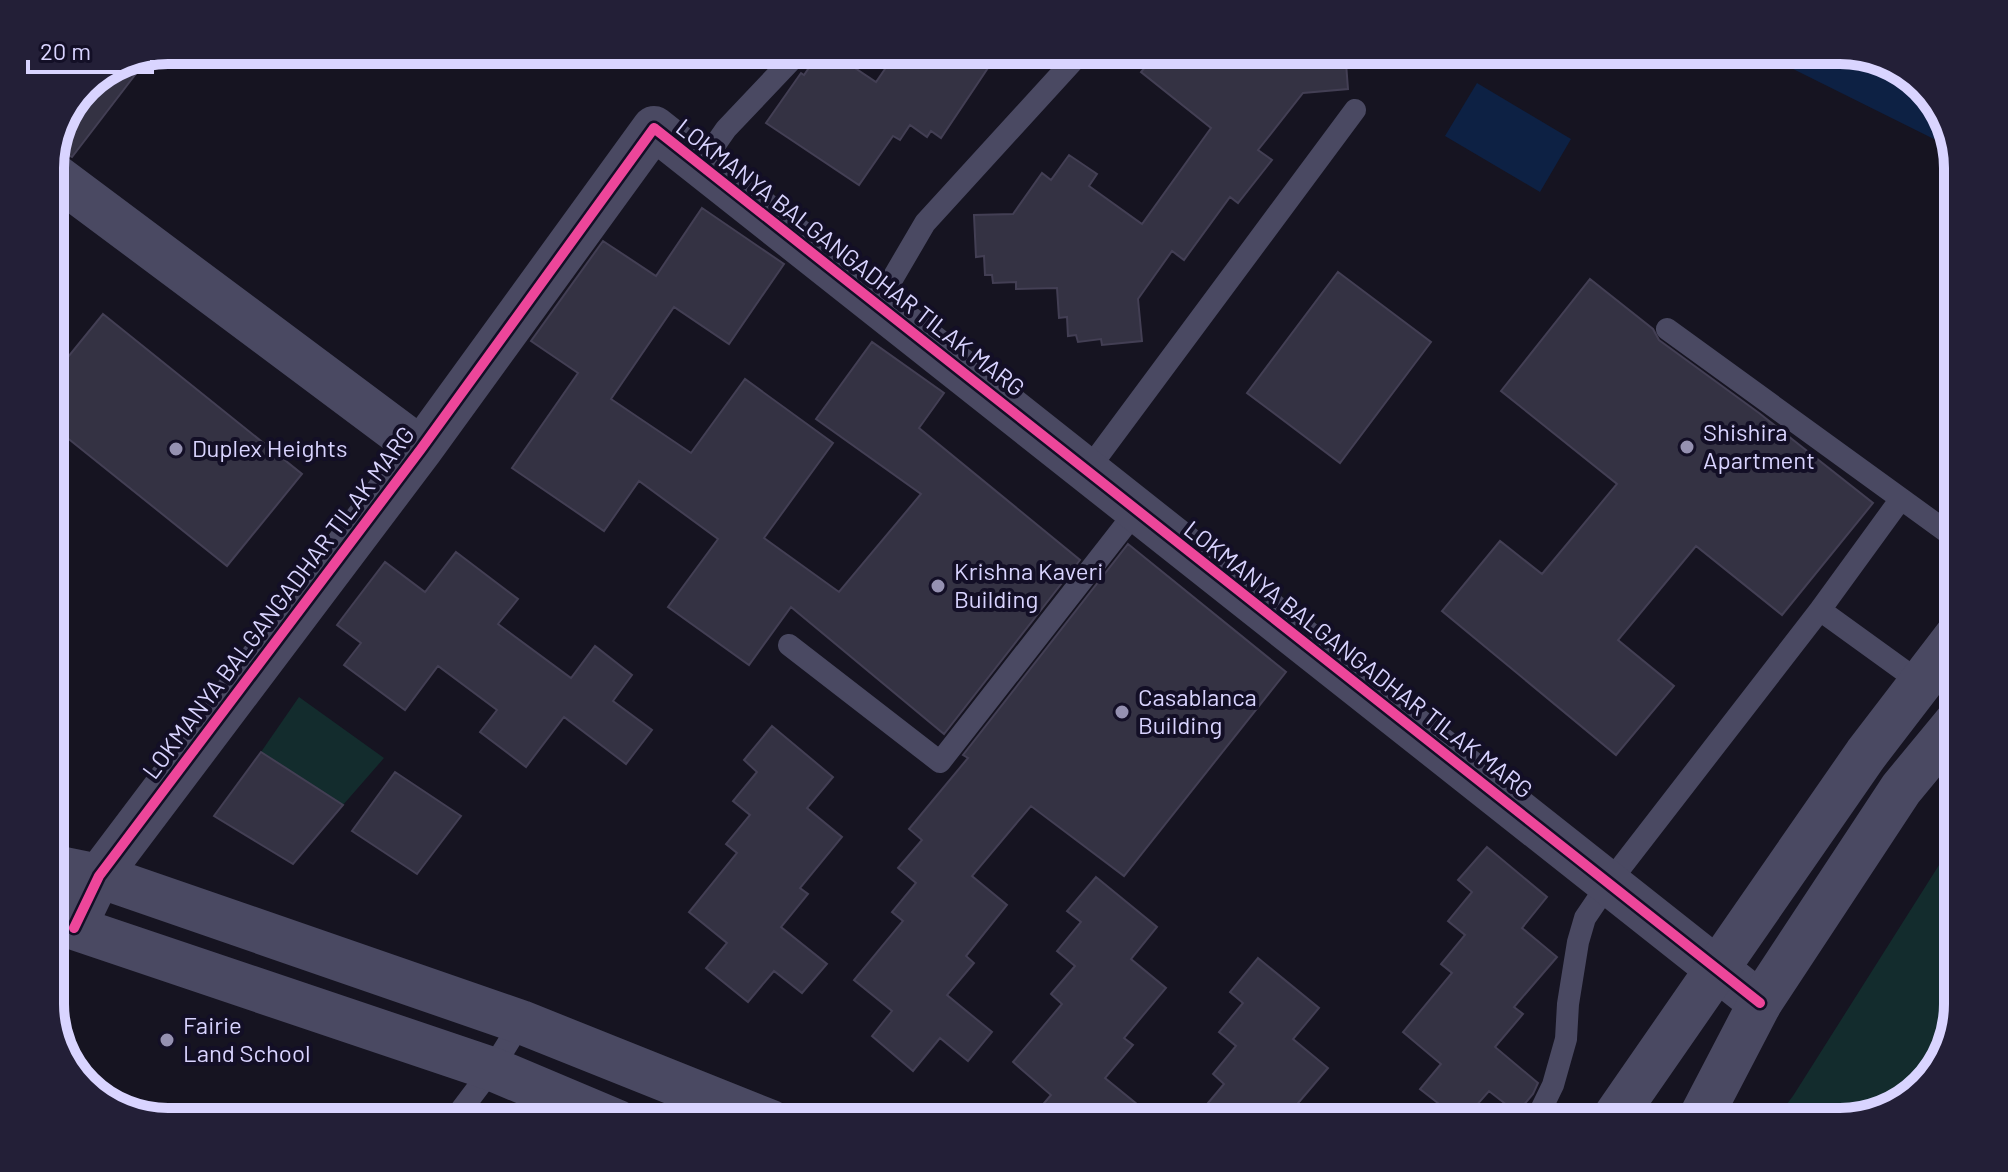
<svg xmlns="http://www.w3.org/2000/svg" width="2008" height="1172" font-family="Barlow,sans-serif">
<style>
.green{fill:#132c2d}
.water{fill:#0d2144}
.building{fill:#343243;stroke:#433f54;stroke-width:2}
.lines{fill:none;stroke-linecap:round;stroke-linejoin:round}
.service{stroke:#4a4962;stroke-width:22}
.minor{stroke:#4a4962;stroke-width:44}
.tertiary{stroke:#4a4962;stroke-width:44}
.cycleway-casing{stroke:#130f26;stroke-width:15}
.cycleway{stroke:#ed469a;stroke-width:10}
.poi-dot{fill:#9591b1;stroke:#130f26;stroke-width:3}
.labels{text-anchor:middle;stroke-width:8;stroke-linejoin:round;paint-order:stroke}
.street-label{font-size:24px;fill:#d9d4ff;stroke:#130f26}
.poi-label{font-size:24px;fill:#d9d4ff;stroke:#130f26;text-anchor:start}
.rim{fill:none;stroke:#d9d4ff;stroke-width:10}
</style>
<rect width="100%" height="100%" fill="#161421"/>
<!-- green -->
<path class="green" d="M 299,697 L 384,758 L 343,805 L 261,752 Z
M 1958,835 L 1958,1004 L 1942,1062 L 1899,1106 L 1840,1122 L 1773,1122 L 1793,1096 Z"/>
<!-- water -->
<path class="water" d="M 1755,50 L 1840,50 L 1898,66 L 1938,103 L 1954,149 Z
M 1477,83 L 1571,139 L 1540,192 L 1445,136 Z"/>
<!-- building -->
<path class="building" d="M 821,50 L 828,50 L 876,82 L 898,50 L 1000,50 L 941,138 L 931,131 L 927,137 L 910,125 L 900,140 L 893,136 L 859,185 L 766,123 L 801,73 L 804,75 Z
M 1159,50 L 1345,50 L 1348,89 L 1303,93 L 1258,150 L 1272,160 L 1238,203 L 1230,197 L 1184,260 L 1172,251 L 1138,299 L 1142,341 L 1102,345 L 1101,339 L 1078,342 L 1076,335 L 1068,336 L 1067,317 L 1059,318 L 1057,288 L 1016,289 L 1016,282 L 993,283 L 992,275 L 985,275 L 984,256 L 976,257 L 974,215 L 1013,214 L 1042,173 L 1051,180 L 1069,155 L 1097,174 L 1089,186 L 1142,224 L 1211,128 L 1141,72 Z
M 148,58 L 72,157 L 56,148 L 85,84 Z
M 702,208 L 784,264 L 729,344 L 674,307 L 611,399 L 691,453 L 745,379 L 833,443 L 764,538 L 839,592 L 921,494 L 816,419 L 872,342 L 944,393 L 919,428 L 1080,560 L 944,734 L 791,607 L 749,665 L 668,607 L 718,539 L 639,481 L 604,531 L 512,468 L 578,373 L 531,341 L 603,241 L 656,276 Z
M 1338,272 L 1431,342 L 1340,463 L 1247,393 Z
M 1590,279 L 1653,329 L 1659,340 L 1759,413 L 1873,503 L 1782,615 L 1696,546 L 1618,640 L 1674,686 L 1616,755 L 1442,611 L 1500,541 L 1542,574 L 1617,484 L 1501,391 Z
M 103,314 L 302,474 L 227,566 L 50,424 L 50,379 Z
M 1128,544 L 1286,672 L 1124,876 L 1031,806 L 972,876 L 1007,905 L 966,956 L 974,963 L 947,995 L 992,1032 L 968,1061 L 940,1038 L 913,1071 L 872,1036 L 892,1011 L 854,980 L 903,921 L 892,912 L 916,883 L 898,868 L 922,840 L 909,829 L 968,758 L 963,755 Z
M 456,552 L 518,599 L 498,624 L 571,678 L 595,646 L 632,675 L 613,701 L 652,730 L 626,764 L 564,717 L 526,767 L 480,732 L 497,710 L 438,666 L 405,710 L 344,665 L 361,643 L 337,625 L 385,562 L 425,592 Z
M 772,726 L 833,777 L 807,808 L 842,837 L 800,888 L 808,894 L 781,927 L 827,964 L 802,993 L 774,971 L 748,1002 L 706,968 L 727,943 L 689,912 L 737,853 L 726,844 L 750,815 L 733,801 L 757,772 L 744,760 Z
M 261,752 L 343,805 L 293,864 L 214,816 Z
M 395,772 L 461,816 L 417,874 L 352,831 Z
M 1487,847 L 1547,897 L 1522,928 L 1557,957 L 1514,1007 L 1523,1014 L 1495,1047 L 1538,1083 L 1533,1094 L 1517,1113 L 1489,1091 L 1462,1122 L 1420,1089 L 1441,1064 L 1403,1032 L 1452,973 L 1441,964 L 1465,935 L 1448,921 L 1472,892 L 1458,880 Z
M 1096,877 L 1157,927 L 1131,959 L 1166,988 L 1124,1038 L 1133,1045 L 1105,1078 L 1159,1122 L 1028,1122 L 1051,1095 L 1013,1062 L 1062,1004 L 1051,994 L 1075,966 L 1057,951 L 1081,922 L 1067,911 Z
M 1258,958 L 1319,1008 L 1293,1039 L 1328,1068 L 1282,1122 L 1192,1122 L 1224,1084 L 1213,1074 L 1236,1046 L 1219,1032 L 1243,1003 L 1230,992 Z"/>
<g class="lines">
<!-- service -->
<path class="service" d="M 701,165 L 726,129 L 801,50
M 877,305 L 925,223 L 1083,50
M 1667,329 L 1958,540
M 1087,471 L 1355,110
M 1900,500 L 1820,610 L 1921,683
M 789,645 L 940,762 L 1137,510
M 452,1122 L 492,1069 L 521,1022
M 1535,1122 L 1553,1085 L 1566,1039 L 1568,1004 L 1578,942 L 1585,918 L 1608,884 L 1820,610"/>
<!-- minor -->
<path class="minor" d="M 50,172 L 421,449
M 50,866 L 99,876 L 521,1022 L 771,1122
M 50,923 L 74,928 L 492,1069 L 618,1122
M 74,928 L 99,876 L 421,449 L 654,128 L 1760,1003"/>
<!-- tertiary -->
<path class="tertiary" d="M 1611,1122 L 1866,754 L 1958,634
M 1698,1122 L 1760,1003 L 1901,789 L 1958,720"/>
<defs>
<path id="cycleway" d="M 74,928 L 99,876 L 421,449 L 654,128 L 1760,1003"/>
</defs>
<!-- cycleway casing -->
<use href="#cycleway" class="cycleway-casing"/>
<!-- cycleway -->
<use href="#cycleway" class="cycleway"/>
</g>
<!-- markers -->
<g class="poi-dot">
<circle cx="1687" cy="447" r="8"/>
<circle cx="176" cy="449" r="8"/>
<circle cx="938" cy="586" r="8"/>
<circle cx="1122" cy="712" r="8"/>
<circle cx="167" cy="1040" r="8"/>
</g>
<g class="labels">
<!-- street labels -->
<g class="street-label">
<text transform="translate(850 258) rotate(38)" y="8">LOKMANYA BALGANGADHAR TILAK MARG</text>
<text transform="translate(279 603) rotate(-53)" y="8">LOKMANYA BALGANGADHAR TILAK MARG</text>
<text transform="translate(1358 660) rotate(38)" y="8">LOKMANYA BALGANGADHAR TILAK MARG</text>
</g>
<!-- poi labels -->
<g class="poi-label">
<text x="1703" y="441">Shishira<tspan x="1703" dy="28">Apartment</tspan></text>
<text x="192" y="457">Duplex Heights</text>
<text x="954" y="580">Krishna Kaveri<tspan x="954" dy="28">Building</tspan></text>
<text x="1138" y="706">Casablanca<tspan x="1138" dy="28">Building</tspan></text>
<text x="183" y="1034">Fairie<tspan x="183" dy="28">Land School</tspan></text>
</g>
</g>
<!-- crop -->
<path d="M0 0H2008V1172H0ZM168 64H1840A104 104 0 0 1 1944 168V1004A104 104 0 0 1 1840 1108H168A104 104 0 0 1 64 1004V168A104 104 0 0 1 168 64Z" fill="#231f37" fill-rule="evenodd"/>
<path class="rim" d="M168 64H1840A104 104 0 0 1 1944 168V1004A104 104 0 0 1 1840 1108H168A104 104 0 0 1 64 1004V168A104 104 0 0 1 168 64Z"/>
<!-- scale -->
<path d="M28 60v12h124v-12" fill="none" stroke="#d9d4ff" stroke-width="4"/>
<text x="40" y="60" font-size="24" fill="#d9d4ff" stroke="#130f26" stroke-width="6" paint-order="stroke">20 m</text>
</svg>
